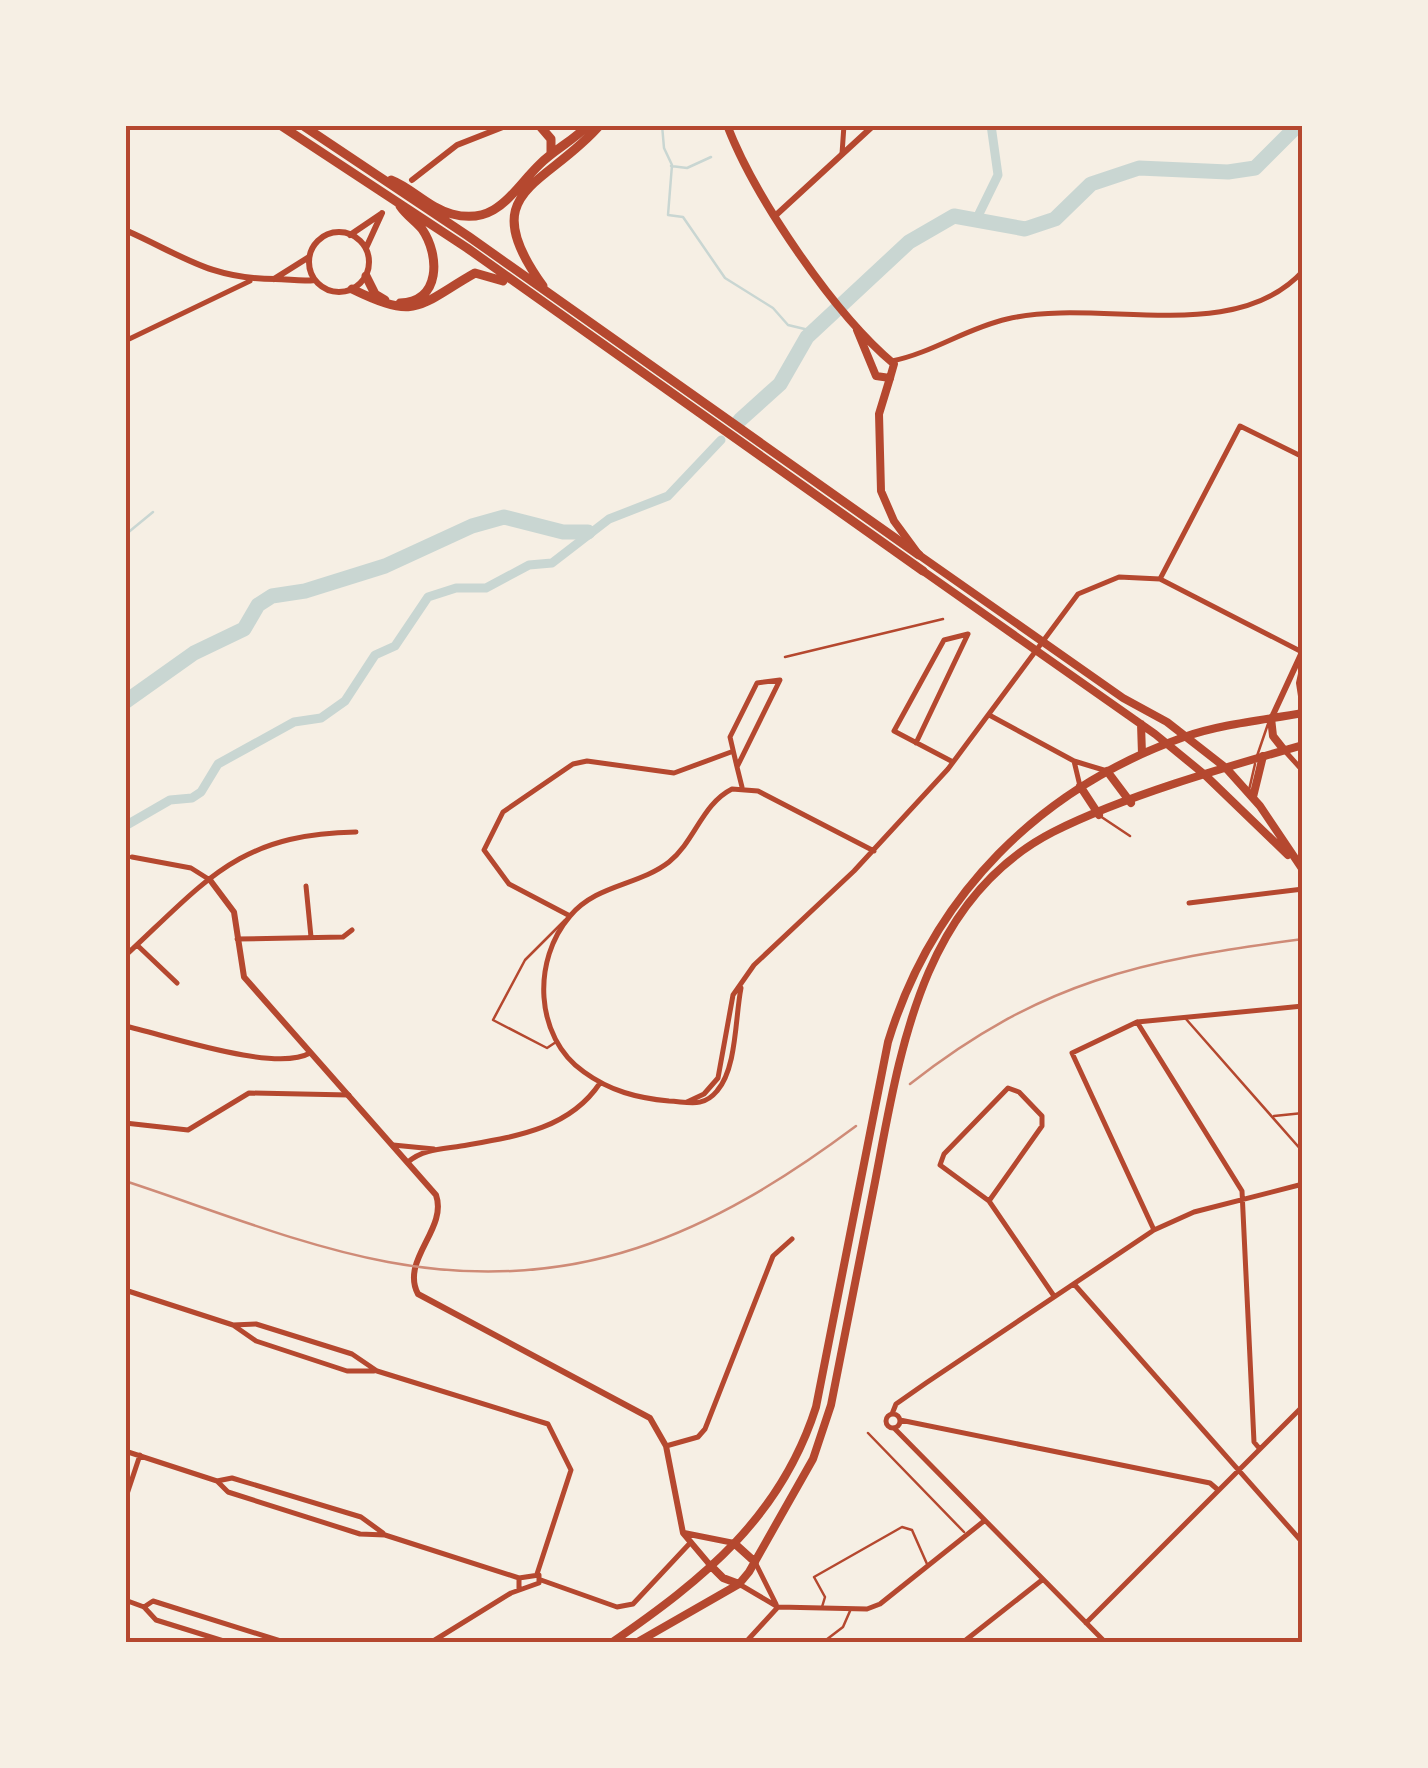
<svg xmlns="http://www.w3.org/2000/svg" width="1428" height="1768" font-family="'Playfair Display',serif">
<style>
.lines{fill:none;stroke-linecap:round;stroke-linejoin:round}
.stream{stroke:#c9d6d2;stroke-width:2.5}
.canal{stroke:#c9d6d2;stroke-width:9}
.river{stroke:#c9d6d2;stroke-width:15}
.service{stroke:#b5482f;stroke-width:2.5}
.minor{stroke:#b5482f;stroke-width:5}
.tertiary{stroke:#b5482f;stroke-width:6}
.secondary{stroke:#b5482f;stroke-width:8}
.primary{stroke:#b5482f;stroke-width:8}
.trunk{stroke:#b5482f;stroke-width:9}
.rail{stroke:#cf8b77;stroke-width:2.5}
.neatline{fill:none;stroke:#b5482f;stroke-width:4}
</style>
<rect width="100%" height="100%" fill="#f6efe4"/>
<g class="lines">
<!-- stream -->
<path class="stream" d="M 662,125 L 664,148 L 672,165 L 668,215 L 683,217 L 725,278 L 773,308 L 788,325 L 813,331
M 671,166 L 687,168 L 711,157
M 125,535 L 153,512"/>
<!-- canal -->
<path class="canal" d="M 977,218 L 998,175 L 991,125
M 125,826 L 170,800 L 192,798 L 201,792 L 218,764 L 294,722 L 321,718 L 345,701 L 375,655 L 395,646 L 428,597 L 456,588 L 486,588 L 529,565 L 552,563 L 609,519 L 668,496 L 721,440"/>
<!-- river -->
<path class="river" d="M 740,420 L 780,384 L 807,337 L 909,242 L 954,216 L 1025,229 L 1055,219 L 1091,184 L 1139,168 L 1228,172 L 1255,168 L 1298,125
M 125,702 L 194,653 L 244,629 L 258,605 L 272,596 L 305,591 L 385,566 L 472,526 L 504,517 L 563,532 L 588,532"/>
<!-- service -->
<path class="service" d="M 785,657 L 943,619
M 1257,756 L 1269,721
M 1249,790 L 1255,764
M 1100,816 L 1130,836
M 1186,1019 L 1303,1152
M 556,1042 L 547,1048 L 493,1020 L 525,960 L 565,920
M 1274,1116 L 1303,1113
M 868,1433 L 964,1532
M 822,1607 L 825,1597 L 814,1577 L 902,1527 L 912,1530 L 927,1564
M 822,1643 L 843,1627 L 850,1611"/>
<!-- minor -->
<path class="minor" d="M 842,154 L 844,125
M 125,341 L 250,281
M 892,361 C 932,353 967,328 1007,319 C 1098,297 1234,347 1303,271
M 1160,579 L 1240,426 L 1303,457
M 991,716 L 1074,761 L 1107,771
M 916,743 L 968,634 L 944,640 L 894,731 L 953,762
M 1284,750 L 1303,771
M 1074,761 L 1080,786
M 737,767 L 730,737 L 757,683 L 780,680 L 737,767 L 742,787
M 132,857 L 191,868 L 210,880
M 306,886 L 311,937
M 1189,903 L 1303,889
M 570,916 L 509,884 L 484,850 L 503,812 L 573,764 L 587,761 L 674,773 L 731,752
M 237,939 L 343,937 L 352,930
M 137,945 L 177,983
M 125,956 C 206,881 238,834 356,832
M 741,988 C 735,1018 737,1068 717,1091 C 703,1108 689,1102 669,1101 C 637,1098 610,1091 584,1072 C 534,1037 532,960 570,916 C 597,884 638,886 669,862 C 695,841 702,804 732,789 L 758,791 L 874,851
M 1137,1022 L 1242,1191 L 1254,1442 L 1259,1448
M 125,1026 C 166,1035 275,1073 310,1053
M 687,1102 L 704,1094 L 718,1078 L 733,995 L 754,965 L 854,871 L 948,769 L 1078,594 L 1119,577 L 1160,579 L 1302,652
M 125,1123 L 188,1130 L 249,1093 L 349,1095
M 393,1145 L 434,1149
M 408,1162 C 423,1149 442,1149 461,1146 C 513,1137 569,1130 600,1083
M 989,1201 L 1042,1126 L 1042,1116 L 1019,1092 L 1008,1088 L 944,1154 L 940,1165 L 989,1201 L 1054,1296
M 1154,1230 L 1072,1053 L 1137,1022 L 1303,1006
M 1074,1284 L 1303,1543
M 125,1290 L 233,1325 L 256,1341 L 347,1371 L 374,1371
M 233,1325 L 256,1324 L 352,1354 L 377,1371 L 548,1424 L 571,1470 L 537,1574
M886 1421a7 7 0 1 1 14 0a7 7 0 1 1-14 0Z
M 892,1414 L 896,1404 L 926,1383 L 1154,1230 L 1194,1212 L 1303,1184
M 900,1420 L 1210,1483 L 1217,1489
M 894,1428 L 1106,1643
M 666,1446 L 698,1437 L 705,1429 L 773,1256 L 792,1239
M 125,1451 L 217,1481 L 228,1492 L 360,1534 L 385,1535 L 519,1578
M 217,1481 L 232,1478 L 361,1517 L 383,1533
M 125,1500 L 140,1455
M 755,1562 L 776,1604
M 541,1580 L 617,1607 L 633,1604 L 691,1542
M 739,1584 L 778,1607 L 867,1609 L 880,1604 L 984,1521
M 125,1600 L 144,1607 L 156,1620 L 230,1643
M 144,1607 L 153,1601 L 287,1643
M 1086,1623 L 1303,1406
M 430,1643 L 511,1593 L 539,1583 L 539,1575 L 519,1578 L 519,1589
M 745,1643 L 778,1607
M 962,1643 L 1042,1580"/>
<!-- tertiary -->
<path class="tertiary" d="M 412,180 L 457,145 L 508,125
M 775,216 L 874,125
M 125,230 C 182,255 209,279 275,279 C 289,279 301,282 315,280
M309 262a30 30 0 1 1 60 0a30 30 0 1 1-60 0Z
M 350,235 L 381,214
M 366,248 L 382,213
M 274,279 L 309,257
M 1303,665 L 1299,683 L 1303,709
M 1272,717 L 1303,650
M 210,880 L 234,912 L 244,977 L 436,1195 C 448,1229 400,1260 418,1294 L 650,1418 L 666,1446 L 683,1533 L 710,1565
M 684,1533 L 734,1543"/>
<!-- secondary -->
<path class="secondary" d="M 727,125 C 755,198 835,315 894,364 L 890,378 L 876,376 L 857,330
M 1226,768 L 1260,806 L 1303,870
M 1205,775 L 1288,855
M 1253,797 L 1263,756"/>
<!-- primary -->
<path class="primary" d="M 890,378 L 879,414 L 881,491 L 894,521 L 919,555 L 1123,698 L 1167,722 L 1226,768
M 923,571 L 1155,734 L 1205,775
M 1271,718 L 1273,736 L 1284,750
M 1141,724 L 1142,754
M 1107,771 L 1131,803
M 1080,786 L 1099,815
M 734,1543 L 755,1562
M 710,1565 L 723,1578 L 739,1584
M 611,1643 C 704,1579 781,1517 816,1407 L 888,1042 C 933,895 1039,789 1184,737 C 1221,724 1264,720 1303,713
M 636,1643 L 739,1584 L 749,1572 L 813,1459 L 831,1405 C 845,1331 860,1257 875,1182 C 900,1052 921,900 1053,832 C 1124,796 1226,767 1303,745"/>
<!-- trunk -->
<path class="trunk" d="M 280,125 L 467,248 L 923,571
M 302,125 L 468,236 L 919,555
M 539,125 L 551,139 L 551,154
M 391,180 C 412,188 429,208 452,214 C 497,226 512,191 540,164 C 555,149 573,141 588,125
M 400,206 C 406,215 415,221 422,229 C 440,255 441,302 400,303
M 366,276 L 375,294 L 385,300
M 543,286 C 473,189 545,188 600,125
M 352,289 C 418,321 417,306 475,273 L 503,281"/>
<!-- rail -->
<path class="rail" d="M 910,1084 C 1041,981 1142,960 1303,939
M 125,1181 C 211,1209 298,1245 388,1262 C 574,1297 710,1235 856,1126"/>
</g>
<!-- border -->
<rect width="1428" height="1768" fill="none" stroke="#f6efe4" stroke-width="255"/>
<rect x="128" y="128" width="1172" height="1512" class="neatline"/>
</svg>
